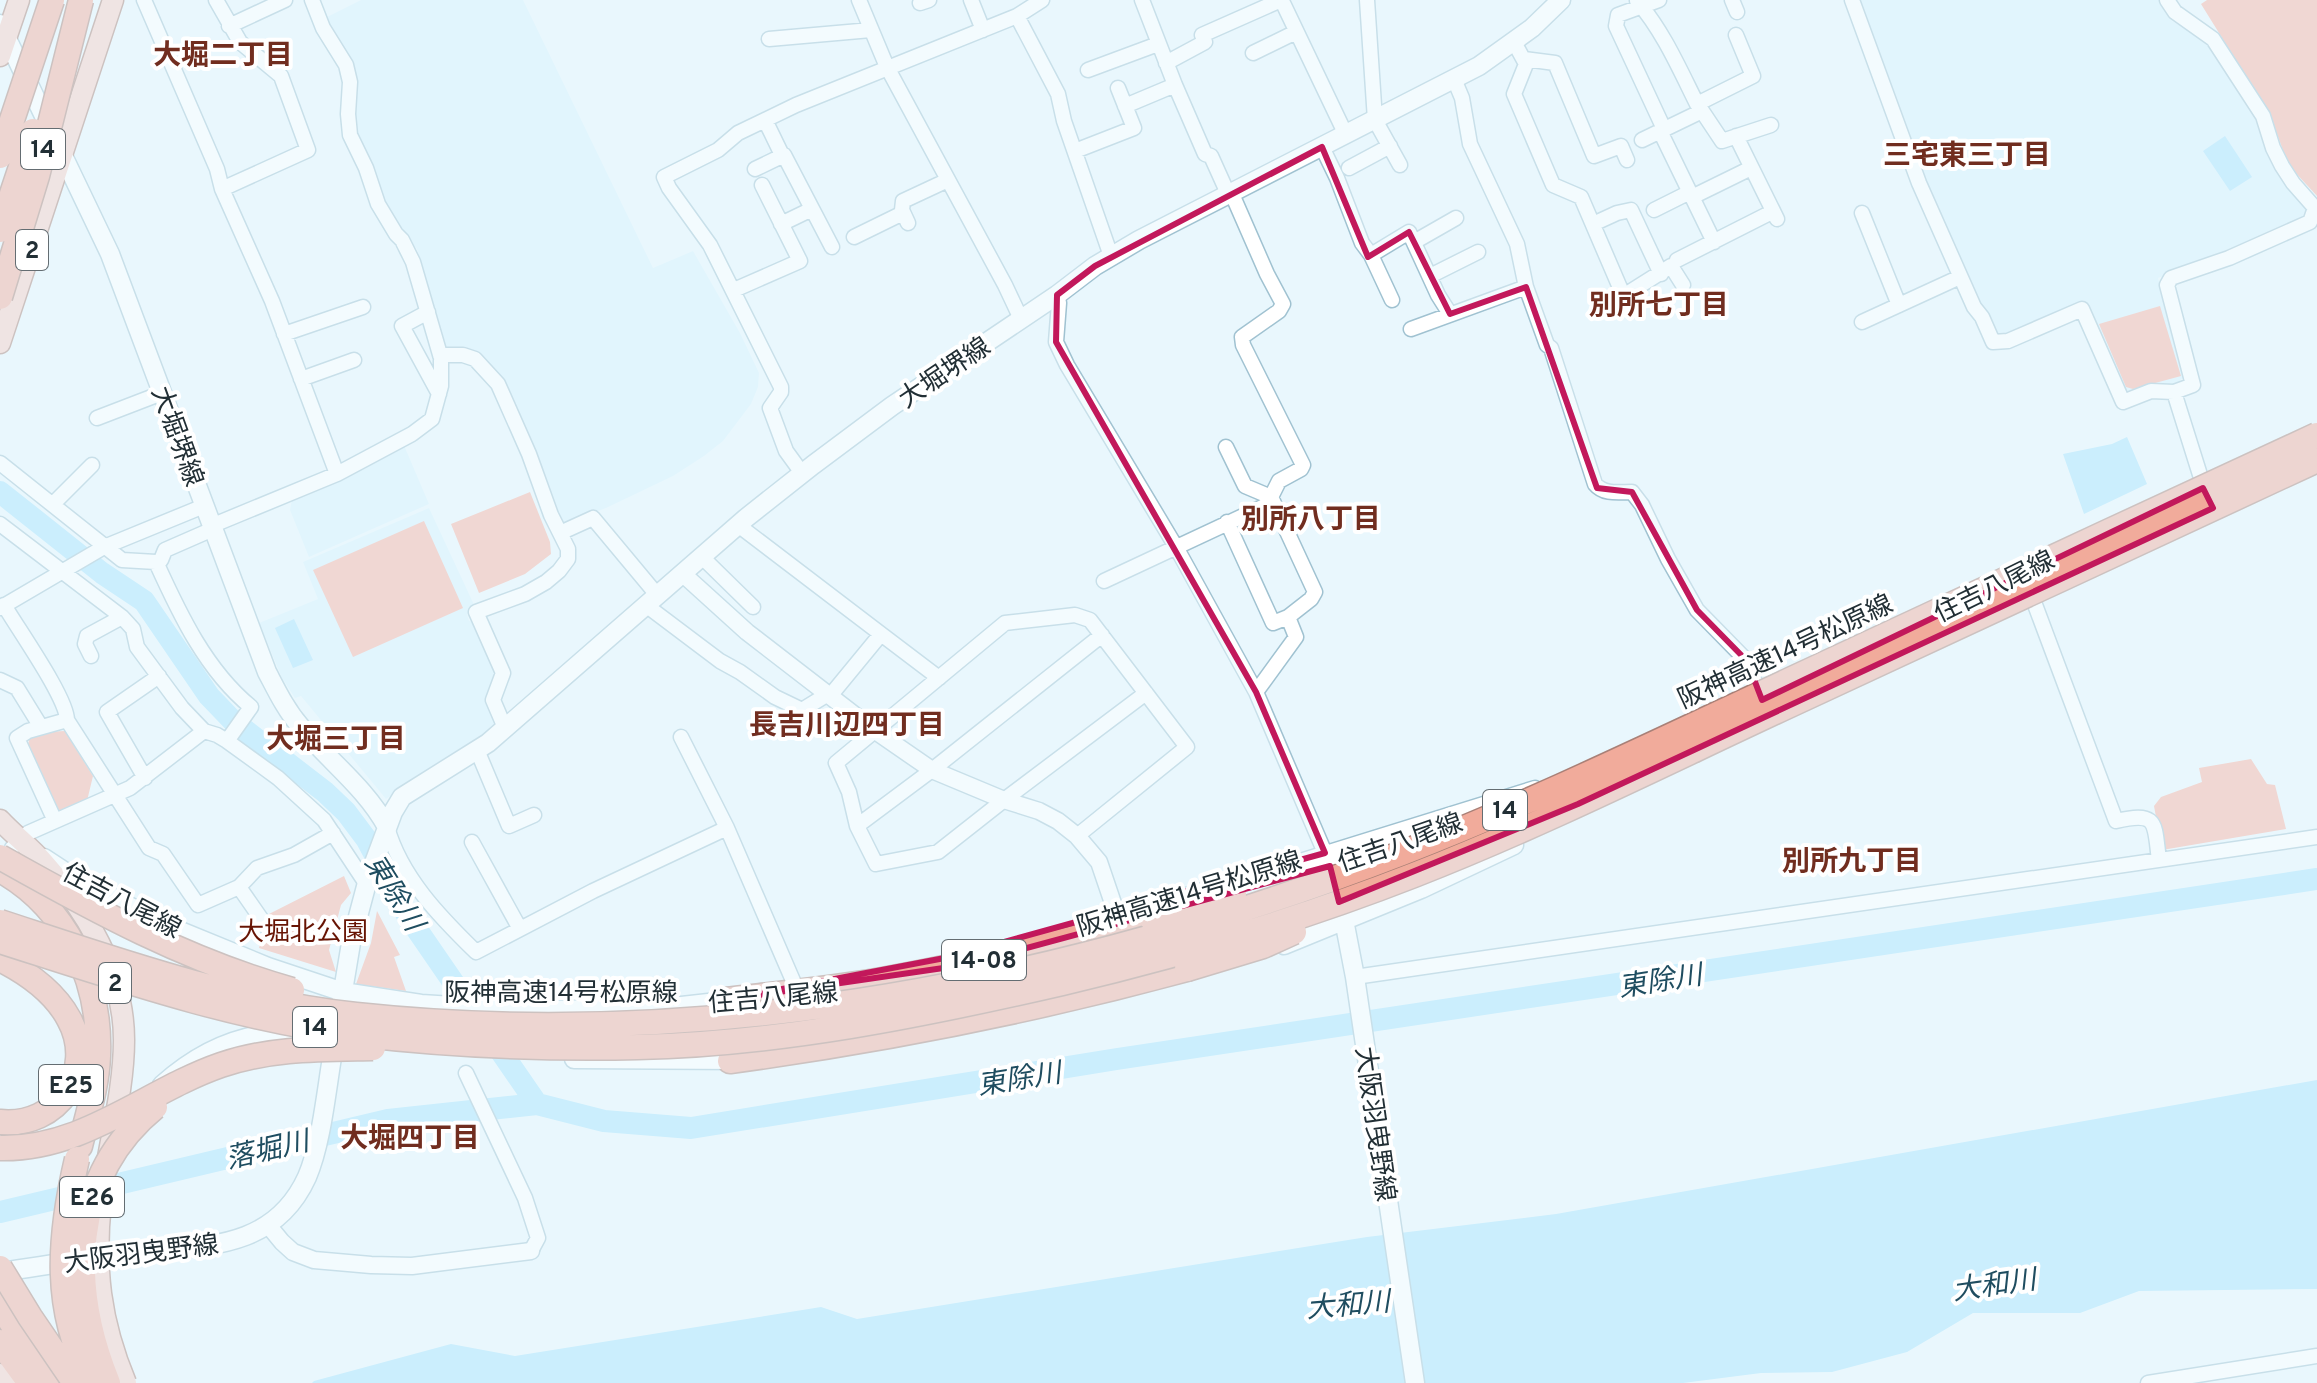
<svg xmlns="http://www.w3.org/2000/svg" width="2317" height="1383" font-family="Overpass,'Noto Sans JP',sans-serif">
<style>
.built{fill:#d8f1fd}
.green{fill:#f9af9f}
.water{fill:#a6e2fd}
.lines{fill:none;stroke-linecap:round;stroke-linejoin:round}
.river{stroke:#a6e2fd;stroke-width:22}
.minor-casing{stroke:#a0c2d1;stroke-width:17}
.tertiary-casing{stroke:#a0c2d1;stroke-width:19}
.secondary-casing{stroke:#a0c2d1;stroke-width:21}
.primary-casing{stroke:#a98077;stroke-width:23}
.motorway-casing{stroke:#a98077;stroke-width:27}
.minor{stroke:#fff;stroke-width:14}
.tertiary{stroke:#fff;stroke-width:16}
.secondary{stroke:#fff;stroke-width:18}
.primary{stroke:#f7cdc3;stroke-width:20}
.motorway{stroke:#f1ab9b;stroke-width:24}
.primary-bridge-casing{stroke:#a98077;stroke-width:23;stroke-linecap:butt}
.motorway-bridge-casing{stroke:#a98077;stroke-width:27;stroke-linecap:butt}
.primary-bridge{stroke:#f7cdc3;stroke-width:20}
.motorway-bridge{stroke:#f1ab9b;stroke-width:24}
.marked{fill:none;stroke:#c2185b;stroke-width:6;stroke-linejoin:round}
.labels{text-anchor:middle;stroke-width:8;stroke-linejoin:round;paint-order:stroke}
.shield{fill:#fff;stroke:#646d72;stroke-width:2}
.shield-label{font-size:24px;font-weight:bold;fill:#222f35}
.street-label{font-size:26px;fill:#222f35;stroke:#fff}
.park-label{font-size:26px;fill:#671404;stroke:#fff}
.neighbourhood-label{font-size:28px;font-weight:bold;fill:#712d1f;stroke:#fff}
.water-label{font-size:28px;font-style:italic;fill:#1f4d60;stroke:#fff}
</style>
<rect width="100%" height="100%" fill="#e9f7fd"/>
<!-- built -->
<path class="built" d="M 361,0 L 523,0 L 653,268 L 693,251 L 740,333 L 759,373 L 758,387 L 751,404 L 723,441 L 704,456 L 673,476 L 606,508 L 559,526 L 484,364 L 444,351 L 436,312 L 417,249 L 403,235 L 378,196 L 357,143 L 354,64 L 325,18 Z
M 1857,0 L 2159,0 L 2172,21 L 2205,41 L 2264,134 L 2273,166 L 2306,209 L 2301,220 L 2219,256 L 2158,278 L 2184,376 L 2175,386 L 2132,393 L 2123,389 L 2086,302 L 2009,336 L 1994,336 L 1919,172 L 1927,168 L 1923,159 L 1916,152 Z
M 403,443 L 429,504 L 309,557 L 290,510 L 292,499 Z
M 429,508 L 476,609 L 467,614 L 469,621 L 475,621 L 495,672 L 487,699 L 496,725 L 386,799 L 301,696 L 295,698 L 282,678 L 259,623 L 318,599 L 303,562 Z"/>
<!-- green -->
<path class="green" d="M 2207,0 L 2317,0 L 2317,196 L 2293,170 L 2284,153 L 2270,115 L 2201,4 Z
M 2160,306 L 2181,376 L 2133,389 L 2126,387 L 2099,324 Z
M 530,492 L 550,542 L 551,554 L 525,574 L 479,593 L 451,524 Z
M 424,521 L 463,608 L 353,657 L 313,570 Z
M 65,731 L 93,776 L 87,801 L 59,814 L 27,748 L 30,737 L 45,732 Z
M 2251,759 L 2267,784 L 2275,785 L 2286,829 L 2162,850 L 2154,806 L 2161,797 L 2202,782 L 2199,768 Z
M 344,876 L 351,893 L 341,905 L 329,950 L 336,972 L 259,948 L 267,915 Z
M 377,911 L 400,955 L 394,957 L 406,991 L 356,984 L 371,943 Z"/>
<!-- water -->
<path class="water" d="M 2225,136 L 2252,177 L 2230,191 L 2203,151 Z
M 2127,437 L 2147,484 L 2084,514 L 2063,454 L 2112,444 Z
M 294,619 L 313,660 L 293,668 L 275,628 Z
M 2317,1080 L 2317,1289 L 2139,1291 L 2080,1313 L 1973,1313 L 1907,1352 L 1832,1372 L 1761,1373 L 1683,1383 L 312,1383 L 314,1381 L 451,1344 L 515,1356 L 821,1307 L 857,1319 L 1367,1237 L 1556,1214 Z"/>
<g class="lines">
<!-- river -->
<path class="river" d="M 0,492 L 102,573 L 144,601 L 209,696 L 233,721 L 325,792 L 346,812 L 367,840 L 407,915 L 537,1104
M 0,1212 L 388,1120 L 537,1104 L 604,1121 L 691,1128 L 1117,1059 L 2317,879"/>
<defs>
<path id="minor" d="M 144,0 L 217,169 L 222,189 L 272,301 L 337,474
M 216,0 L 240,42 L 281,76 L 308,150 L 222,189
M 859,0 L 887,67 L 1005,285 L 1021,319
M 971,0 L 983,30
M 1142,0 L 1175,85 L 1205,154 L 1211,156 L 1229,196
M 1367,0 L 1375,120 L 1400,165
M 1659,0 L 1618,15 L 1616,26 L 1664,129
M 1732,0 L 1737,12
M 1852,0 L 1919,183 L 1974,307 L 1982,317 L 1993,342 L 2008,341 L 2082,309 L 2123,402 L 2151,391 L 2174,392
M 2167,0 L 2175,12 L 2213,39 L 2263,116 L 2273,148 L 2282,166 L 2293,183 L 2315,208 L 2310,222 L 2229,258 L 2171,278 L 2167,285 L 2193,385 L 2174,392 L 2206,494
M 1282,1 L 1346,135
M 1637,1 C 1663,31 1679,68 1697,104
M 920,3 L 929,0
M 1017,16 L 1058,94 L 1064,121 L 1111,256
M 229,26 L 285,0
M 769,39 L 871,30
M 1514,42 L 1526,64 L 1514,94 L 1553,185 L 1581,197 L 1624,297
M 1253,53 L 1296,32
M 1524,59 L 1555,63 L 1594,156 L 1621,146 L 1627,160
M 1166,63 L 1205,42 L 1202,35 L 1281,0
M 1088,70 L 1158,44
M 1454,79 L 1462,98 L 1470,144 L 1517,244 L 1526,287 L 1547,345 L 1551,348 L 1595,484 C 1604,495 1619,492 1632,492 L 1642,505 L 1668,559 L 1697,610 L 1747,661 L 1762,700
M 1125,106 L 1175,85
M 1702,111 L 1697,104 L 1753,76 L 1736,35
M 765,120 L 782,155
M 1660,131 L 1714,242
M 1736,136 L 1777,219
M 1642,140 L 1702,111 L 1722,141 L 1771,125
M 1322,147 L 1337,178 L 1362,243 L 1371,255 L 1392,300
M 1075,151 L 1134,128 L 1118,88
M 1349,168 L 1390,146
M 755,169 L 784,155 L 832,247
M 1232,194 L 1267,274 L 1283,304 L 1279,311 L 1242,337 L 1243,345 L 1303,465 L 1301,469 L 1279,481 L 1271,497 L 1315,592 L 1311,599 L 1288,617 L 1296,637 L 1256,692
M 1692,197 L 1745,171
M 1654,210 L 1690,192
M 1862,213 L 1899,305
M 908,223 L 902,210 L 903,201 L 948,180
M 781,224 L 812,209
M 1593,224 L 1617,213 L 1631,210 L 1661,274
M 854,237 L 903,213
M 1414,242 L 1456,218
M 1371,255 L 1409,232 L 1438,295 L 1450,314
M 1677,260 L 1766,215
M 1430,276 L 1478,252
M 734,290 L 800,261 L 762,185
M 1057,295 L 1059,303 L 1056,342 L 1067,365 L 1176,547 L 1256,692 L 1325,853
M 1614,302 L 1671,266 L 1683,285
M 428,312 L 402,326 L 439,394
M 1862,322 L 1960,277
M 1411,329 L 1526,287
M 284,334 L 363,307
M 440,355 L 463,355 L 475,359 L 498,384 L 529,454 L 551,515 L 568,549 L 568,559 L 559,571 L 546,582 L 525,594 L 476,612 L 503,673 L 493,700 L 505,728
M 301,379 L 354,360
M 97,418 L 162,393
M 1226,447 L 1245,486 L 1271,497
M 0,463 L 122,560 L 156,562 L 161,560 L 165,550 L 213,529
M 802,473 L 786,451 L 770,408 L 781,392 L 781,387 L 710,245 L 669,188 L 664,177 L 718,150 L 738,133 L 796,105 L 1017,16 L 1042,0
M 53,504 L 92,465
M 1227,522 L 1273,623 L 1288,617
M 0,524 L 122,617 L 133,629 L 137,647 L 182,708 L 204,731 L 217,735 L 227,741 L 278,778 L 324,820 L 367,885
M 738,525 L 881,634
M 211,526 L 337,474 L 412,434 L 432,419 L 441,386 L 441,358 L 413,262 L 402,240 L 396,234 L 378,204 L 366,168 L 350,135 L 348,114 L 350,82 L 346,65 L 323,28 L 312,0
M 560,533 L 593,518 L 658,596
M 702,557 L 753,607
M 156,562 C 180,615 206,670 251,707 L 227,741
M 1104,581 L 1273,502
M 2034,602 L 2116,821 C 2159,811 2154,823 2159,860
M 4,605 C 18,629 67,698 67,720 L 149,848 L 163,854 L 198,905 L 239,887 L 257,868 L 294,855 L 333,833
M 647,606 L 720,661 L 740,672 L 775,697 L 802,710 L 828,694
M 0,608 L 104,547 L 204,506
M 91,656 L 85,644 L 87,636 L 122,617
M 0,680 L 17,688 L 41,727
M 830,696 L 881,634 L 939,678
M 681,737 L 727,828 L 794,983
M 477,750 L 509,826 L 534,815
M 145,778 L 107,712 L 159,676
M 55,821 L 17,738 L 28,731 L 67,720
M 857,826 L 932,770 L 1102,635
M 387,827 C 401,877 440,917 476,952 L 593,891 L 727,828
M 1077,836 L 1187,747 L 1090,620 L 1075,615 L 1005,623 L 836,763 L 849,792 L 857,826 L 876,864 L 938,852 L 1004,800 L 1146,693
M 472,842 L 520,929
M 12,848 L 28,833 L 130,788 L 204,731
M 239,887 L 271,933
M 1111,917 L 1265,872 L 1535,788
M 1355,977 L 2317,837
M 466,1073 L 525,1198 L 538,1238 L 531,1251
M 2148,1383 L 2317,1356"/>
<path id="tertiary" d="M 683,574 L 747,632 L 874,730 L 932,770 L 1004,800 L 1039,811 L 1058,821 L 1077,836 L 1099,862 L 1117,915
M 268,1225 L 282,1242 L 293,1252 L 314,1260 L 371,1265 L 412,1266 L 531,1251"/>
<path id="secondary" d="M 0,24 L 110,254 L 267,672 C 277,691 286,710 300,726 C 328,760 366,788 387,827
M 44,858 L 76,879 L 168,926 L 268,967 L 343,992 L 421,1004 L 517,1010 L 655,1009 L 735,1000
M 1330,866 L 1344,920 L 1355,977 L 1415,1383
M 1297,879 L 1439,827
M 1284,945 L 1421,889 L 1514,845
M 341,1003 L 351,943 L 368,879 L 393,812 L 402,797 L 488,743 L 746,518 L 813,465 L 892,406 L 1057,295 L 1095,266 L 1139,240 L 1479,66 L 1532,28 L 1561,0
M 574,1059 L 741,1060
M 162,1085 C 200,1051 246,1030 298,1033
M 0,1272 C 42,1266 84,1259 127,1254 C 196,1245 272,1254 307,1177 C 323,1140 327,1081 335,1040"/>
<path id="primary" d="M 0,56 L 19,0
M 0,343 L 113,0
M 0,820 C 14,835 31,848 44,863 C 87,912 124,974 124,1040 C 124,1081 114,1123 107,1163
M 0,1374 L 6,1383"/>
<path id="motorway" d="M 0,870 C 67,907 101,981 98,1056 C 97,1086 87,1117 80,1146
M 0,959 C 28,973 54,991 69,1019 C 97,1070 58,1128 0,1122
M 724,1000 C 776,994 830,989 882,980 C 973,964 1062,942 1151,918
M 730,1061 C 885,1040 1036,1010 1187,969
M 0,1305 L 51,1383
M 0,1342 L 30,1383"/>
</defs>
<!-- minor casing -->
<use href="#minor" class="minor-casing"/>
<!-- tertiary casing -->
<use href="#tertiary" class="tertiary-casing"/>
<!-- secondary casing -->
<use href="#secondary" class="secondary-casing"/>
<!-- primary casing -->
<use href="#primary" class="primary-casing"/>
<!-- motorway casing -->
<use href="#motorway" class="motorway-casing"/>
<!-- minor -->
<use href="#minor" class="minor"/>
<!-- tertiary -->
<use href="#tertiary" class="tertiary"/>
<!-- secondary -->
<use href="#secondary" class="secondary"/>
<!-- primary -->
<use href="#primary" class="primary"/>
<!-- motorway -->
<use href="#motorway" class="motorway"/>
<defs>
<path id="primary-bridge" d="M 101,1202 C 94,1268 100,1321 126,1383"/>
<path id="motorway-bridge" d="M 0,156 L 52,0
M 0,230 L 33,131
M 0,297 L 37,176 L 81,0
M 0,857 C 94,910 188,961 292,990
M 1151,918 L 1234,894
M 0,922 C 116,960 234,1002 356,1015 C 710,1053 1071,981 1402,853 C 1539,800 1671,735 1805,673 C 1976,593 2146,514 2317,435
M 0,941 C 116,978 235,1019 356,1034 C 449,1045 544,1049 638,1047 C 780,1044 923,1015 1062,983 C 1181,955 1299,920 1414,875 C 1547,823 1675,758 1805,698 C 1976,619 2146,539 2317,460
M 1187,969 L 1263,946 L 1294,932
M 0,1148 C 84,1150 146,1091 221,1065 C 271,1048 321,1049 373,1048
M 77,1159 C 59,1236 52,1312 93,1383
M 0,1268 L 30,1317 L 75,1383
M 108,1383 C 69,1287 69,1177 155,1107"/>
</defs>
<!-- primary-bridge casing -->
<use href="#primary-bridge" class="primary-bridge-casing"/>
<!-- motorway-bridge casing -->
<use href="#motorway-bridge" class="motorway-bridge-casing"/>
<!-- primary-bridge -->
<use href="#primary-bridge" class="primary-bridge"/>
<!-- motorway-bridge -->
<use href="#motorway-bridge" class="motorway-bridge"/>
</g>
<!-- marked area -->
<path d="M0 0H2317V1383H0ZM 1322,147 L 1368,257 L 1409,232 L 1450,314 L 1526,287 L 1597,488 L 1632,492 L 1697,610 L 1747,661 L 1762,700 L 2203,488 L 2213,508 L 1578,804 L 1339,902 L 1330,866 L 964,965 L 724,1000 L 950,957 L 1325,853 L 1256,692 L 1056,342 L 1057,295 L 1095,266 Z" fill="#e9f7fd" fill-opacity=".55" fill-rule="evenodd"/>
<path class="marked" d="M 1322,147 L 1368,257 L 1409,232 L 1450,314 L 1526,287 L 1597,488 L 1632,492 L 1697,610 L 1747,661 L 1762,700 L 2203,488 L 2213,508 L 1578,804 L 1339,902 L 1330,866 L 964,965 L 724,1000 L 950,957 L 1325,853 L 1256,692 L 1056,342 L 1057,295 L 1095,266 Z"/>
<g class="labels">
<!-- shield labels -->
<g class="shield">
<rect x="21" y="129" width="44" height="40" rx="6"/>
<rect x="16" y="230" width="32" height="40" rx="6"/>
<rect x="1483" y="790" width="44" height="40" rx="6"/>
<rect x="942" y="940" width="84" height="40" rx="6"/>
<rect x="99" y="963" width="32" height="40" rx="6"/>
<rect x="293" y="1007" width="44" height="40" rx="6"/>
<rect x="39" y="1065" width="64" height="40" rx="6"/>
<rect x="60" y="1177" width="64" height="40" rx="6"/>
</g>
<g class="shield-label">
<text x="43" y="157">14</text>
<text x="32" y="258">2</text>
<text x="1505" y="818">14</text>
<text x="984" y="968">14-08</text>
<text x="115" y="991">2</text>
<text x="315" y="1035">14</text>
<text x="71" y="1093">E25</text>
<text x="92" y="1205">E26</text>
</g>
<!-- street labels -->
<g class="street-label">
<text transform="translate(944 372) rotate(-34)" y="9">大堀堺線</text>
<text transform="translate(178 436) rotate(70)" y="9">大堀堺線</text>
<text transform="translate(1994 586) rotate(-26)" y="9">住吉八尾線</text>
<text transform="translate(1785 651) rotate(-25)" y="9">阪神高速14号松原線</text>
<text transform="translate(1400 842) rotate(-19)" y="9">住吉八尾線</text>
<text transform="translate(1189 893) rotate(-17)" y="9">阪神高速14号松原線</text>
<text transform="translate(122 900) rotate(28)" y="9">住吉八尾線</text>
<text x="561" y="1001">阪神高速14号松原線</text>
<text transform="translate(773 997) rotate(-5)" y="9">住吉八尾線</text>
<text transform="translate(1376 1124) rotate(82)" y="9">大阪羽曳野線</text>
<text transform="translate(141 1253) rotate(-7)" y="9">大阪羽曳野線</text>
</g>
<!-- park labels -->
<g class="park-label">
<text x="303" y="940">大堀北公園</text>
</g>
<!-- neighbourhood labels -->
<g class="neighbourhood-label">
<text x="223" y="64">大堀二丁目</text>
<text x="1967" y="164">三宅東三丁目</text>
<text x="1659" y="314">別所七丁目</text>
<text x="1311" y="528">別所八丁目</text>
<text x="847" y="734">長吉川辺四丁目</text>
<text x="336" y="748">大堀三丁目</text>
<text x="1852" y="870">別所九丁目</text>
<text x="410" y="1147">大堀四丁目</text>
</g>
<!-- water labels -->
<g class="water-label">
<text transform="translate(395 892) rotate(58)" y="10">東除川</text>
<text transform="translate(1660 980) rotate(-9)" y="10">東除川</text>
<text transform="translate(1019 1078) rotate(-9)" y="10">東除川</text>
<text transform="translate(267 1149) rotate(-13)" y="10">落堀川</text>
<text transform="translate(1994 1284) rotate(-8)" y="10">大和川</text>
<text transform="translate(1348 1304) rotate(-5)" y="10">大和川</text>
</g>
</g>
</svg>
